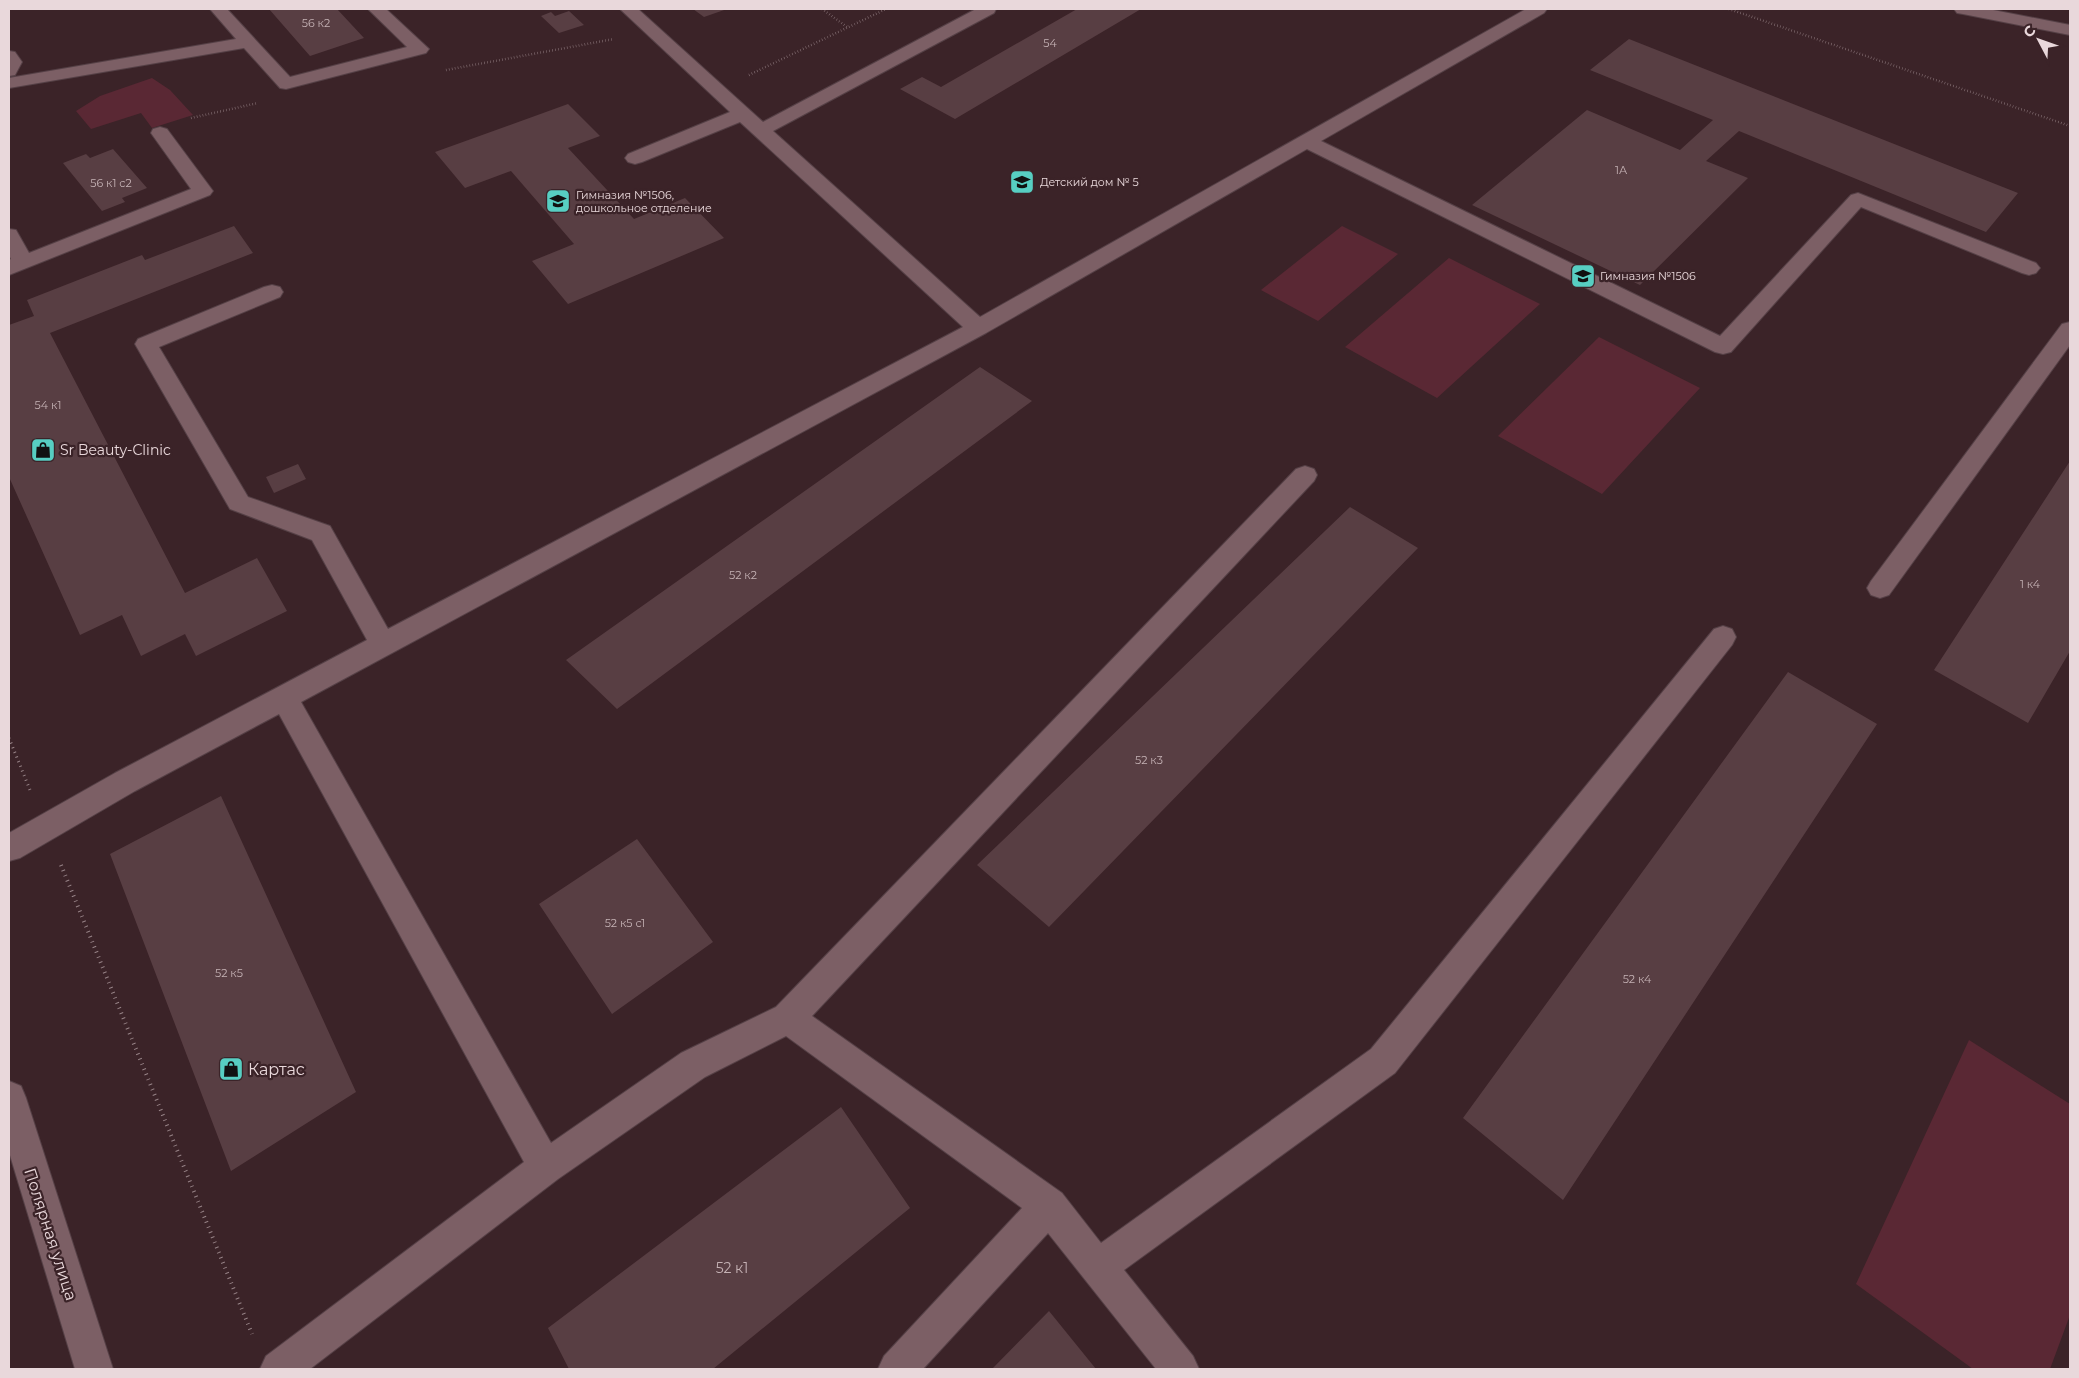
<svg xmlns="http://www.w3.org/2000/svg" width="2079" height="1378" font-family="Montserrat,sans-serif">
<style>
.green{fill:#5a2834}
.building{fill:#583e43}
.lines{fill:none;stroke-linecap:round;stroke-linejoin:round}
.minor-casing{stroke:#554046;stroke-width:2}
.path-far2{stroke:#968286;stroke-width:2.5;stroke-dasharray:0.5 2.5;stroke-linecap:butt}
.path-far1{stroke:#968286;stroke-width:3;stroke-dasharray:1 4;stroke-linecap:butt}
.path{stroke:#968286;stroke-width:4;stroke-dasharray:1 4.5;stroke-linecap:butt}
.minor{fill:#7c5f65;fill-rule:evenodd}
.labels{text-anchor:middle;stroke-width:4.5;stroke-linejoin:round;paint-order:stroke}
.number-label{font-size:11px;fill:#c5b2b5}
.far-poi-label{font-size:11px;fill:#e9d8db;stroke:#3b2328;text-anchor:start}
.poi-label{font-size:14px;fill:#e9d8db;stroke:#3b2328;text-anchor:start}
.near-number-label{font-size:14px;fill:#c5b2b5}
.near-poi-label{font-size:16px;fill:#e9d8db;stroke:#3b2328;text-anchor:start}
.near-street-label{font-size:16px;fill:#e9d8db;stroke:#3b2328}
</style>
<rect width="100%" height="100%" fill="#3b2328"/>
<!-- green -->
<path class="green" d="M 152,78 L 170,90 L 193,115 L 152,128 L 141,113 L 91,129 L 76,111 L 100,96 Z
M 1342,226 L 1398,254 L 1318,321 L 1261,290 Z
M 1449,258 L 1540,304 L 1437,398 L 1345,347 Z
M 1599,337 L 1700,388 L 1602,494 L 1498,436 Z
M 1969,1040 L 2070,1104 L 2070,1315 L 2050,1369 L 1973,1369 L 1856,1284 Z"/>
<!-- building -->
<path class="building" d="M 269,9 L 337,9 L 364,38 L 310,56 Z
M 693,9 L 727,9 L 704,17 Z
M 1077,9 L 1141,9 L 955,119 L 900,89 L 922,77 L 941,87 Z
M 569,11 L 584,25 L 559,33 L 541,16 L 551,12 L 555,16 Z
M 1629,39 L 2018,193 L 1986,232 L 1739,131 L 1706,161 L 1748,178 L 1640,285 L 1472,205 L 1587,110 L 1680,150 L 1713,120 L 1590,70 Z
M 568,104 L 600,136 L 568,148 L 634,219 L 685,198 L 724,238 L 568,304 L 532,261 L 574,244 L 511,171 L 465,188 L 435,152 Z
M 113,149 L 147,188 L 122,198 L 125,202 L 102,211 L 63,163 L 86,154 L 90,158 Z
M 234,226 L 253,253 L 50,333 L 185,593 L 257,558 L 287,611 L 196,656 L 185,634 L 141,656 L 122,615 L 80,635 L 9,477 L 9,325 L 34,316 L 27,300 L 142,255 L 145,260 Z
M 980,367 L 1032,401 L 617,709 L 566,660 Z
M 2070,461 L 2070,651 L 2028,723 L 1934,670 Z
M 298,464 L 306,479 L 274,493 L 266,477 Z
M 1350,507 L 1418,548 L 1049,927 L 977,865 Z
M 1788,672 L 1877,724 L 1563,1200 L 1463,1118 Z
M 221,796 L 356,1092 L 231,1171 L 110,854 Z
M 637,839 L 713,942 L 612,1014 L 539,904 Z
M 841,1107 L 910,1208 L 713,1369 L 569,1369 L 548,1328 Z
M 1049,1311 L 1096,1369 L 992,1369 Z"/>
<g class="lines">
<defs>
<path id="minor" d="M 210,9 L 227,9 L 290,77 L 407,47 L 368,9 L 386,9 L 429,49 L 426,53 L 286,89 L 280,88 L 244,48 L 9,88 L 9,78 L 236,39 Z
M 620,9 L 638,9 L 763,122 L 976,9 L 996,9 L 994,13 L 773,131 L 980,317 L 1526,9 L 1547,9 L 1544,13 L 1321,141 L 1720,336 L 1851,195 L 1858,193 L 2036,263 L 2040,268 L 2036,273 L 2029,275 L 2022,273 L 1861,207 L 1731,352 L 1723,354 L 1715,352 L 1307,149 L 986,333 L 301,702 L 551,1143 L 681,1053 L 776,1007 L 1296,469 L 1305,466 L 1314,469 L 1317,475 L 1314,481 L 812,1016 L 1062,1193 L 1101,1243 L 1371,1049 L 1714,629 L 1723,626 L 1732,629 L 1736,637 L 1732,645 L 1395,1073 L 1124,1270 L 1193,1356 L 1199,1369 L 1156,1369 L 1048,1233 L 923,1369 L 878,1369 L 884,1356 L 1022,1208 L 786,1036 L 705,1077 L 558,1179 L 310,1369 L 260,1369 L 266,1356 L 524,1162 L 279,714 L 135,791 L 20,858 L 9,861 L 9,833 L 115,773 L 367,640 L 312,540 L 230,509 L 135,344 L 138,339 L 264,287 L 272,285 L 280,287 L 283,292 L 280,297 L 159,347 L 248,497 L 330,526 L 388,629 L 963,327 L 740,122 L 642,162 L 635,164 L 628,162 L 625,158 L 628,154 L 730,112 Z
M 1954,9 L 1988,9 L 2070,25 L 2070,35 L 1963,14 L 1957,13 Z
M 9,51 L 15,52 L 22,62 L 15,75 L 9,76 Z
M 160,127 L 167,129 L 210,187 L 213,191 L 210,195 L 9,275 L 9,260 L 11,259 L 9,255 L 9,229 L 16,230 L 29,253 L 191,189 L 151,133 L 153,129 Z
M 2070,322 L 2070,345 L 1889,595 L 1880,598 L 1871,595 L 1867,588 L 1871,581 L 2062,324 Z
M 9,1081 L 21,1086 L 26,1098 L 113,1369 L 75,1369 L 9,1152 Z"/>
</defs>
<!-- minor casing -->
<use href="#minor" class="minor-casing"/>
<!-- path-far2 -->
<path class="path-far2" d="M 822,9 L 847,27
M 1729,9 L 2070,126
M 446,70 L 614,39
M 749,75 L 886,9
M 191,118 L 258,103"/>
<!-- path-far1 -->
<path class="path-far1" d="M 9,738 L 30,790"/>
<!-- path -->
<path class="path" d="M 61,865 L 252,1334"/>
<!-- minor -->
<use href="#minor" class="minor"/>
</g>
<!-- icons -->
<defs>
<symbol id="school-square" viewBox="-11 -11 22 22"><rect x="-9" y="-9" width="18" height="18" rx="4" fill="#57cec2" stroke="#3b2328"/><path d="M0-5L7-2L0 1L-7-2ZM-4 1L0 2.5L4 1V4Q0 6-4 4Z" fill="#111"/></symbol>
<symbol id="shop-square" viewBox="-11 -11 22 22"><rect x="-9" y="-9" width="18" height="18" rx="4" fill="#57cec2" stroke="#3b2328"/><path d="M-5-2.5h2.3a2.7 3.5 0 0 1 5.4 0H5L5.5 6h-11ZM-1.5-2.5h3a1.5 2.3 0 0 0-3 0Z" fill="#111"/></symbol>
</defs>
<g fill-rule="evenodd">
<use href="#school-square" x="1008" y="168" width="28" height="28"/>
<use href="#school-square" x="544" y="187" width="28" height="28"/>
<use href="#school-square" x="1569" y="262" width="28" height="28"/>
<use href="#shop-square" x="29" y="436" width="28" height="28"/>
<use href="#shop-square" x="217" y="1055" width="28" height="28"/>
</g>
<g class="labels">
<!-- number labels -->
<g class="number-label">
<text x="316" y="27">56 к2</text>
<text x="1050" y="47">54</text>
<text x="1621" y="174">1А</text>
<text x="111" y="187">56 к1 с2</text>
<text x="48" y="409">54 к1</text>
<text x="743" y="579">52 к2</text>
<text x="2030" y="588">1 к4</text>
<text x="1149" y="764">52 к3</text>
<text x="625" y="927">52 к5 с1</text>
<text x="229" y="977">52 к5</text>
<text x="1637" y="983">52 к4</text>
</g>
<!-- far-poi labels -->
<g class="far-poi-label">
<text x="1040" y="186">Детский дом № 5</text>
<text x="576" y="199">Гимназия №1506,<tspan x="576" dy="13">дошкольное отделение</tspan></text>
<text x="1600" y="280">Гимназия №1506</text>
</g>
<!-- poi labels -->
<g class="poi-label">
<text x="60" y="455">Sr Beauty-Clinic</text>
</g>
<!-- near-number labels -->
<g class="near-number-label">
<text x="732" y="1273">52 к1</text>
</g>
<!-- near-poi labels -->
<g class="near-poi-label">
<text x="248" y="1075">Картас</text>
</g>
<!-- near-street labels -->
<g class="near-street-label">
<text transform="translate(51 1234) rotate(72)" y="6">Полярная улица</text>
</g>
</g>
<!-- border -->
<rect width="2079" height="1378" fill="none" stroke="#e9d8db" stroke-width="20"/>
<!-- north arrow -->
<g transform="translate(2039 40) rotate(311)" stroke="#3b2328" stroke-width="4" paint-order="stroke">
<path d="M0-4L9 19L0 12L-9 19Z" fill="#e9d8db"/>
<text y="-8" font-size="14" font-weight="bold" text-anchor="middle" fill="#e9d8db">С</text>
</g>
</svg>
